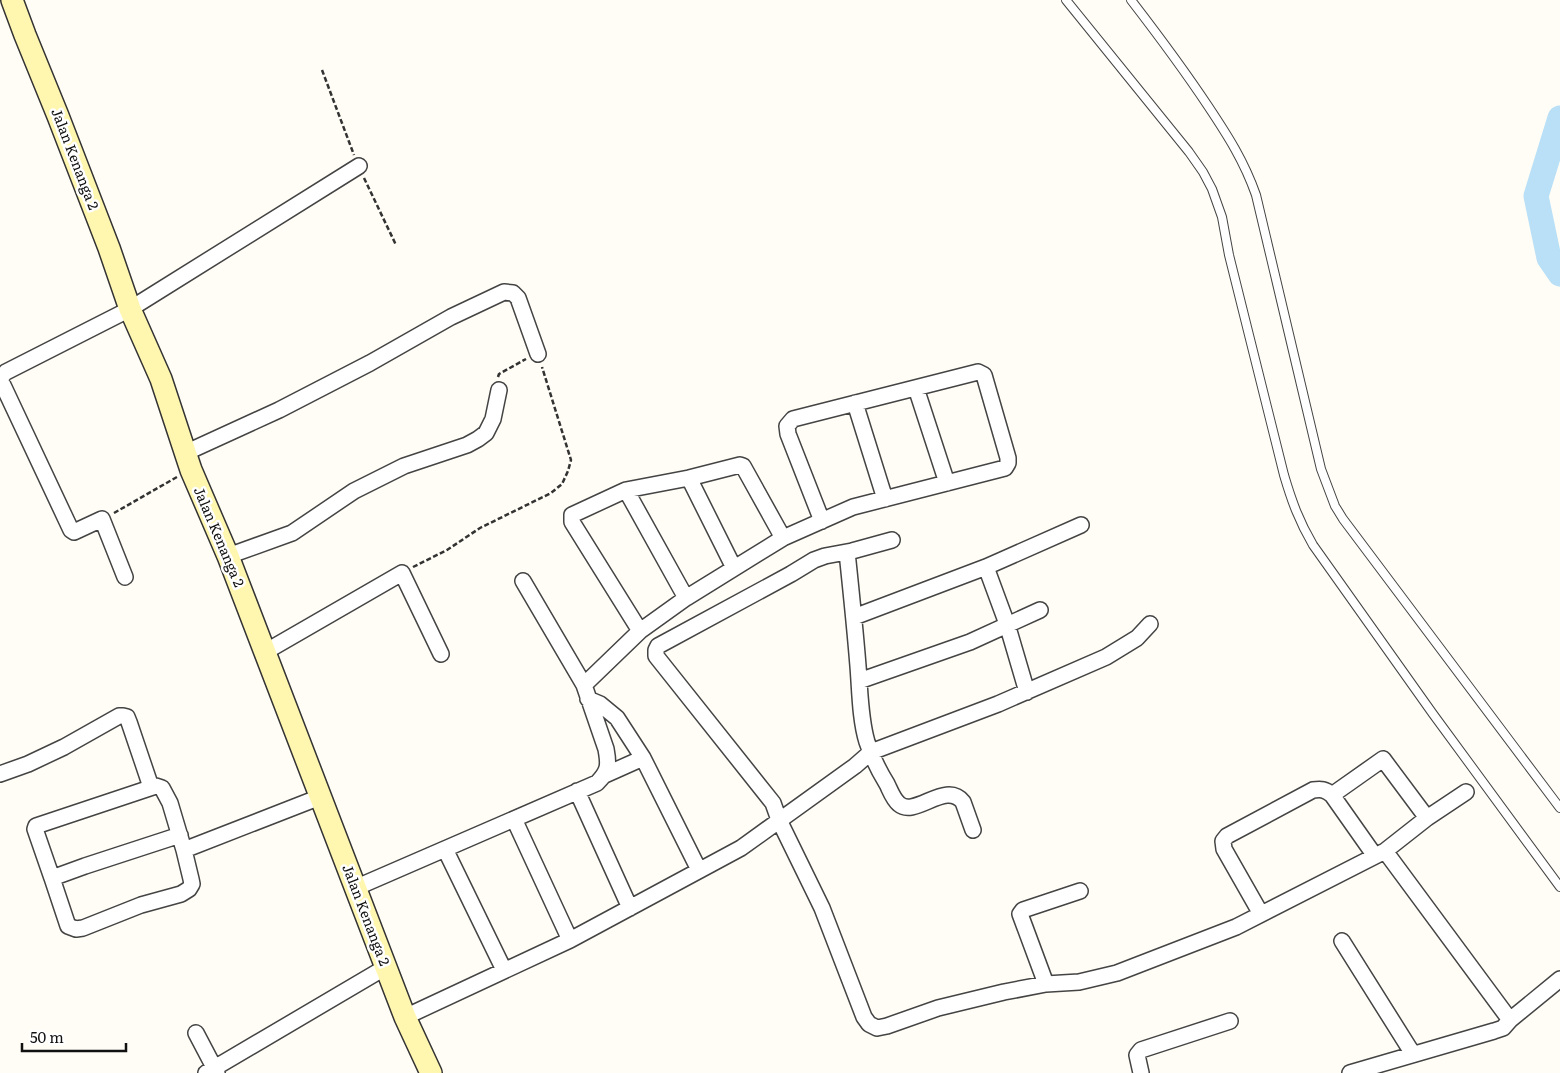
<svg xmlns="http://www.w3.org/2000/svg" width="1560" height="1073" font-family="Literata,serif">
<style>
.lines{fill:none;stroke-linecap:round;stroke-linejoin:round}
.river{stroke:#b9e0f7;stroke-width:25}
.service-casing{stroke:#444;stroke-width:10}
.minor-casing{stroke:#444;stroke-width:18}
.secondary-casing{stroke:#333;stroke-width:24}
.path{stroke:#333;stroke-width:2.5;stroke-dasharray:5 2.5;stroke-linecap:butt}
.service{stroke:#fff;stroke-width:8}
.minor{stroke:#fff;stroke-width:15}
.secondary{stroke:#fff6b0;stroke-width:21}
.labels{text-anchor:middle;stroke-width:5;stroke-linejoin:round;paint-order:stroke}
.street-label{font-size:14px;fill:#111;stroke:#fff}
</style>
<rect width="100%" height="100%" fill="#fffdf5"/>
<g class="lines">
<!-- river -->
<path class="river" d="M 1560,118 L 1536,196 L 1549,258 L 1560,274"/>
<defs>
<path id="service" d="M 1066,0 L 1189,152 L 1203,172 L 1212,189 L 1222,217 L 1229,255 L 1284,475 C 1292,502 1299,521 1313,545 L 1433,714 L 1560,887
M 1131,0 C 1158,35 1184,70 1208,106 C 1228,136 1244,161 1256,195 L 1321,469 L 1335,506 L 1343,519 L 1560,808"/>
<path id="minor" d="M 916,388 L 947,483
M 855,403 L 885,499
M 185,453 L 279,410 L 370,363 L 451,317 L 504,292 L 513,293 L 518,298 L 538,354
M 689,478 L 734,568
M 626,490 L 686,598
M 783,538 L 853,507 L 1005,468 L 1008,463 L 1008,458 L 984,375 L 978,372 L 793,419 L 787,426 L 788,434 L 822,521
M 892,540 L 852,551 L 825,556 L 814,560 L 791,574 L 658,646 L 656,650 L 656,656 L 773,803 L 779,820 L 822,908 L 864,1017 L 869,1024 L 877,1028 L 887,1026 L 938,1008 L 1004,992 L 1046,984 L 1079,982 L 1117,973 L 1236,927 L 1385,851 L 1427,818 L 1466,792
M 847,552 C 851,590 855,628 858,666 C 860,691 860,719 867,742 C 872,757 879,771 887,784 C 890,790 893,799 899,804 C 915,818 946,780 963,802 L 973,830
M 228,556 L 292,533 L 354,491 L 404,466 L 467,445 L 478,439 L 486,433 L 493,419 L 499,390
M 986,567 L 1081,525
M 125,577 L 102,519 L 74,532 L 71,530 L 1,381 L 2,376 L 6,372 L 130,309 L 359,166
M 523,581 L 584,685
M 854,617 L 986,567 L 1007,624 L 1027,692
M 265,652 L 402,573 L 441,654
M 859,681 L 970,642 L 1040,610
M 588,699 L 600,704 L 617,718 L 643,758 L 699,870
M 0,774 L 28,764 L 64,747 L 119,716 L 123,716 L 127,717 L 129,722 L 151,787
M 605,775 L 643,758
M 577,791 L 630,908
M 1332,795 L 1383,759 L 1427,818
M 514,819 L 570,940
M 180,835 L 85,866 L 52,878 L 68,926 L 76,929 L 83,928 L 141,905 L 181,894 L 189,889 L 192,884 L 191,879 L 184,850
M 445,849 L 504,970
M 52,878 L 35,829 L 36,826 L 156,786 L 162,788 L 170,803 L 184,850 L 320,797
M 355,888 L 597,783 C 609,771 609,765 606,749 L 584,685 L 640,631 L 686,598 L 783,538 L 743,466 L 740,465 L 689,478 L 626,490 L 572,515 L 572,522 L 640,631
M 1261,914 L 1224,849 L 1223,841 L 1227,836 L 1313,790 C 1321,789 1325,789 1332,795 L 1375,856
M 1342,941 L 1413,1054
M 1046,984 L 1020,914 L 1023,910 L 1080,891
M 405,1017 L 570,940 L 741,848 L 855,766 L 871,752 L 998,704 L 1106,657 L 1137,638 L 1150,624
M 1510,1020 L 1560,979
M 196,1033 L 217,1073
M 206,1073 L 386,967
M 1141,1073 L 1137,1055 L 1141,1050 L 1230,1021
M 1350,1073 L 1494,1031 L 1503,1028 L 1510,1020 L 1385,851"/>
<path id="secondary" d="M 12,0 L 25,35 L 58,116 L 109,248 L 130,309 L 161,379 L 191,470 L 228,556 L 405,1017 L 431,1073"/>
</defs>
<!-- service casing -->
<use href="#service" class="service-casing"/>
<!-- minor casing -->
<use href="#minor" class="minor-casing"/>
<!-- secondary casing -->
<use href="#secondary" class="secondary-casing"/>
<!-- path -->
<path class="path" d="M 322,70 L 354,155
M 364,178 L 396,245
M 498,377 L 499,374 L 526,359
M 114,513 L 177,477
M 413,567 L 447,550 L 480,528 L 551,493 L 562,484 L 568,471 L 571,460 L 542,367"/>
<!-- service -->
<use href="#service" class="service"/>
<!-- minor -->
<use href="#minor" class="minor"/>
<!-- secondary -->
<use href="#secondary" class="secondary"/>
</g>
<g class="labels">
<!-- street labels -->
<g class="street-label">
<text transform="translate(75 159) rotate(69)" y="5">Jalan Kenanga 2</text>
<text transform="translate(219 537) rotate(67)" y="5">Jalan Kenanga 2</text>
<text transform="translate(366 915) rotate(69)" y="5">Jalan Kenanga 2</text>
</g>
</g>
<!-- scale -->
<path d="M22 1043v8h104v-8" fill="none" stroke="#111111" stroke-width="2.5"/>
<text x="30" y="1043" font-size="15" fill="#111111" stroke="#ffffff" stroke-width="4" paint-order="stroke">50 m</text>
</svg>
